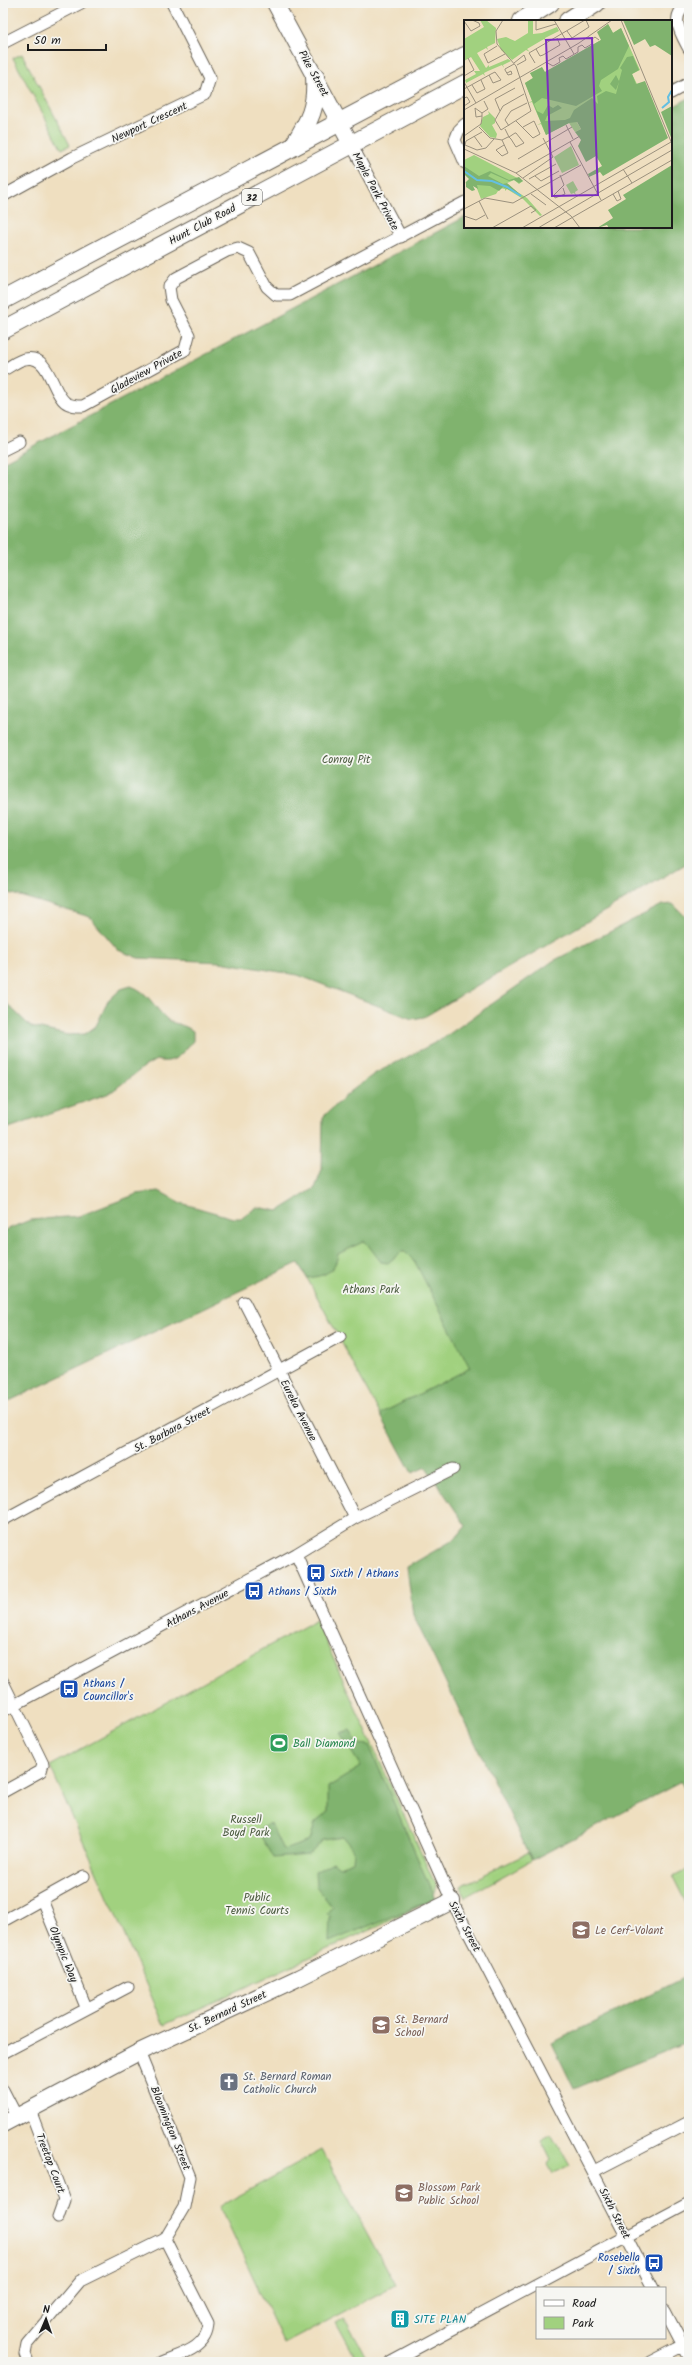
<svg xmlns="http://www.w3.org/2000/svg" width="692" height="2365" font-family="Kalam,sans-serif">
<style>
.green{fill:#a1d17f;stroke:#5e764e}
.forest{fill:#80b36e;stroke:#4e6845}
.lines{fill:none;stroke-linecap:round;stroke-linejoin:round}
.street-casing{stroke:#666055;stroke-width:13}
.secondary-casing{stroke:#666055;stroke-width:18}
.primary-casing{stroke:#666055;stroke-width:20}
.street{stroke:#fff;stroke-width:11}
.secondary{stroke:#fff;stroke-width:16}
.primary{stroke:#fff;stroke-width:18}
.labels{text-anchor:middle;stroke-width:3.5;stroke-linejoin:round;paint-order:stroke}
.shield{fill:#f6f6f2;stroke:#5d5d5c;stroke-width:1}
.shield-label{font-size:10px;font-weight:bold;fill:#1c1c1c}
.street-label{font-size:11px;fill:#1c1c1c;stroke:#f6f6f2}
.park-label{font-size:11px;fill:#4b5b3f;stroke:#f6f6f2}
.transit-label{font-size:11px;fill:#164399;stroke:#f6f6f2;text-anchor:start}
.leisure-label{font-size:11px;fill:#27864d;stroke:#f6f6f2;text-anchor:start}
.education-label{font-size:11px;fill:#785e54;stroke:#f6f6f2;text-anchor:start}
.worship-label{font-size:11px;fill:#5b616d;stroke:#f6f6f2;text-anchor:start}
.culture-label{font-size:11px;fill:#0d838f;stroke:#f6f6f2;text-anchor:start}
.inset-river{fill:none;stroke:#63bfe1;stroke-width:2}
.inset-road{fill:none;stroke:#9b917e;stroke-width:1}
.view{fill:#7b2cbf;fill-opacity:0.15;stroke:#7b2cbf;stroke-width:2}
.inset-edge{fill:none;stroke:#1c1c1c;stroke-width:2}
</style>
<rect width="100%" height="100%" fill="#f6f6f2"/>
<filter id="ink" filterUnits="userSpaceOnUse"><feTurbulence type="fractalNoise" baseFrequency=".025" numOctaves="2"/><feDisplacementMap in="SourceGraphic" scale="8" xChannelSelector="R" yChannelSelector="G"/><feConvolveMatrix kernelMatrix="1 2 1 2 8 2 1 2 1" color-interpolation-filters="sRGB"/></filter>
<filter id="wash" filterUnits="userSpaceOnUse"><feTurbulence type="fractalNoise" baseFrequency=".012" numOctaves="4" result="noise"/><feDisplacementMap in="SourceGraphic" scale="16" xChannelSelector="R" yChannelSelector="G"/><feGaussianBlur stdDeviation="0.9" result="paint"/><feColorMatrix in="noise" values="0 0 0 0 0 0 0 0 0 0 0 0 0 0 0 0 0 1.4 0 .05"/><feComposite in="paint" operator="in"/></filter>
<g filter="url(#wash)">
<rect width="100%" height="100%" fill="#efdfc0"/>
<!-- green -->
<path class="green" d="M 22,54 L 70,145 L 62,149 L 13,58 Z
M 393,1217 L 471,1368 L 380,1414 L 300,1265 Z
M 316,1620 L 436,1886 L 431,1901 L 164,2025 L 50,1766 Z
M 528,1853 L 532,1860 L 465,1897 L 461,1886 Z
M 689,1869 L 689,1909 L 673,1877 Z
M 552,2134 L 570,2166 L 553,2174 L 548,2164 L 551,2160 L 541,2140 Z
M 322,2150 L 395,2285 L 284,2344 L 220,2206 Z
M 345,2318 L 367,2359 L 367,2362 L 358,2362 L 336,2322 Z"/>
<!-- forest -->
<path class="forest" d="M 689,98 L 689,862 L 424,1017 L 412,1019 L 298,975 L 220,962 L 138,958 L 118,950 L 90,917 L 3,891 L 3,462 L 465,217 L 465,227 L 671,227 L 671,108 Z
M 673,904 L 689,920 L 689,1797 L 681,1782 L 532,1860 L 413,1615 L 407,1567 L 455,1539 L 466,1526 L 426,1467 L 412,1473 L 380,1414 L 470,1368 L 415,1262 L 405,1252 L 401,1252 L 388,1263 L 381,1262 L 365,1241 L 338,1254 C 335,1273 324,1276 307,1278 L 298,1263 L 3,1404 L 3,1231 L 30,1220 L 79,1216 L 137,1194 L 159,1191 L 181,1203 L 233,1218 L 242,1218 L 257,1207 L 278,1211 L 315,1188 L 322,1170 L 323,1117 L 350,1092 L 374,1074 L 442,1039 L 553,961 L 662,905 Z
M 131,986 C 149,992 154,1008 168,1020 C 173,1024 184,1024 193,1031 L 193,1041 C 181,1054 175,1065 156,1060 L 144,1067 L 110,1093 L 3,1130 L 3,1000 L 31,1027 L 68,1035 L 85,1034 L 96,1026 L 108,1001 L 121,989 Z
M 350,1730 L 358,1744 L 369,1745 L 435,1899 L 329,1942 L 330,1916 L 327,1913 L 332,1907 L 316,1886 L 315,1872 L 333,1862 L 339,1867 L 353,1862 L 354,1851 L 343,1837 L 323,1840 L 309,1855 L 273,1858 L 258,1831 L 270,1823 L 283,1850 L 310,1841 L 315,1823 L 328,1812 L 328,1787 L 361,1767 L 340,1733 Z
M 689,1975 L 689,2041 L 574,2089 L 552,2043 Z"/>
</g>
<g filter="url(#ink)">
<g class="lines">
<defs>
<path id="street" d="M 689,4 C 668,15 681,34 689,49
M 3,43 L 81,3
M 671,93 L 689,83
M 465,124 L 459,130 L 455,140 L 465,163
M 351,144 L 401,237
M 3,196 L 72,158 L 205,94 L 210,78 L 172,3
M 3,370 C 10,367 18,360 25,359 C 50,354 51,391 65,402 C 70,406 77,406 83,406 L 185,350 L 189,335 L 171,300 L 169,287 L 176,278 L 227,251 L 238,248 L 249,253 L 267,287 L 276,295 L 290,295 L 465,202
M 3,450 L 19,442
M 244,1302 L 355,1518
M 3,1520 L 340,1337
M 296,1554 L 452,1901 L 653,2288
M 3,1682 L 43,1764 L 41,1771 L 3,1792
M 3,1711 L 296,1554 L 355,1518 L 453,1469
M 42,1900 L 86,2007
M 3,1921 L 84,1876
M 3,2053 L 128,1987
M 3,2090 L 17,2117
M 30,2110 L 64,2200 L 58,2217
M 594,2171 L 689,2122
M 665,2311 L 689,2357
M 28,2362 L 25,2354 L 27,2344 L 80,2281 L 165,2239 L 184,2207 L 190,2177 L 139,2052
M 161,2362 C 180,2354 207,2349 208,2324 L 165,2239
M 391,2362 L 689,2203
M 651,2362 L 688,2343"/>
<path id="secondary" d="M 275,3 L 351,144
M 3,2124 L 139,2052 L 298,1978 L 452,1901"/>
<path id="primary" d="M 522,21 L 550,3
M 568,21 L 596,3
M 294,145 C 310,120 317,107 315,76
M 3,300 L 465,56
M 3,330 L 465,84"/>
</defs>
<!-- street casing -->
<use href="#street" class="street-casing"/>
<!-- secondary casing -->
<use href="#secondary" class="secondary-casing"/>
<!-- primary casing -->
<use href="#primary" class="primary-casing"/>
<!-- street -->
<use href="#street" class="street"/>
<!-- secondary -->
<use href="#secondary" class="secondary"/>
<!-- primary -->
<use href="#primary" class="primary"/>
</g>
</g>
<!-- icons -->
<defs>
<symbol id="bus-square" viewBox="-11 -11 22 22"><rect x="-9" y="-9" width="18" height="18" rx="4" fill="#1a4fb4" stroke="#f6f6f2"/><path d="M-5-6H5V4H4V6H2V4H-2V6H-4V4H-5ZM-3.5-4V0h7V-4ZM-3.5 1.2v1.5H-2V1.2ZM2 1.2v1.5H3.5V1.2Z" fill="#fff"/></symbol>
<symbol id="stadium-square" viewBox="-11 -11 22 22"><rect x="-9" y="-9" width="18" height="18" rx="4" fill="#2e9e5b" stroke="#f6f6f2"/><path d="M0-5a6.5 5 0 1 0 0 10a6.5 5 0 1 0 0-10ZM-3.5-1.8h7v3.6h-7Z" fill="#fff"/></symbol>
<symbol id="school-square" viewBox="-11 -11 22 22"><rect x="-9" y="-9" width="18" height="18" rx="4" fill="#8d6e63" stroke="#f6f6f2"/><path d="M0-5L7-2L0 1L-7-2ZM-4 1L0 2.5L4 1V4Q0 6-4 4Z" fill="#fff"/></symbol>
<symbol id="church-square" viewBox="-11 -11 22 22"><rect x="-9" y="-9" width="18" height="18" rx="4" fill="#6b7280" stroke="#f6f6f2"/><path d="M-1.2-6h2.4v3.5h3.3v2.4h-3.3V6h-2.4V-.1h-3.3v-2.4h3.3Z" fill="#fff"/></symbol>
<symbol id="building-square" viewBox="-11 -11 22 22"><rect x="-9" y="-9" width="18" height="18" rx="4" fill="#0f9aa8" stroke="#f6f6f2"/><path d="M-4-6H4V6H1V3H-1V6H-4ZM-2.5-4.3h1.7v1.8h-1.7ZM.8-4.3h1.7v1.8H.8ZM-2.5-1h1.7V.8h-1.7ZM.8-1h1.7V.8H.8Z" fill="#fff"/></symbol>
</defs>
<g fill-rule="evenodd">
<use href="#bus-square" x="305" y="1562" width="22" height="22"/>
<use href="#bus-square" x="243" y="1580" width="22" height="22"/>
<use href="#bus-square" x="58" y="1678" width="22" height="22"/>
<use href="#stadium-square" x="268" y="1732" width="22" height="22"/>
<use href="#school-square" x="570" y="1919" width="22" height="22"/>
<use href="#school-square" x="370" y="2014" width="22" height="22"/>
<use href="#church-square" x="218" y="2071" width="22" height="22"/>
<use href="#school-square" x="393" y="2182" width="22" height="22"/>
<use href="#bus-square" x="643" y="2252" width="22" height="22"/>
<use href="#building-square" x="389" y="2308" width="22" height="22"/>
</g>
<g class="labels">
<!-- shield labels -->
<rect class="shield" x="242" y="189" width="20" height="16" rx="3"/>
<g class="shield-label">
<text x="252" y="201">32</text>
</g>
<!-- street labels -->
<g class="street-label">
<text transform="translate(314 73) rotate(61)" y="4">Pike Street</text>
<text transform="translate(149 122) rotate(-25)" y="4">Newport Crescent</text>
<text transform="translate(376 191) rotate(62)" y="4">Maple Park Private</text>
<text transform="translate(202 224) rotate(-28)" y="4">Hunt Club Road</text>
<text transform="translate(146 371) rotate(-29)" y="4">Gladeview Private</text>
<text transform="translate(299 1410) rotate(63)" y="4">Eureka Avenue</text>
<text transform="translate(172 1429) rotate(-28)" y="4">St. Barbara Street</text>
<text transform="translate(197 1608) rotate(-28)" y="4">Athans Avenue</text>
<text transform="translate(465 1926) rotate(62)" y="4">Sixth Street</text>
<text transform="translate(64 1954) rotate(68)" y="4">Olympic Way</text>
<text transform="translate(227 2011) rotate(-25)" y="4">St. Bernard Street</text>
<text transform="translate(171 2128) rotate(68)" y="4">Bloomington Street</text>
<text transform="translate(51 2163) rotate(69)" y="4">Treetop Court</text>
<text transform="translate(615 2213) rotate(63)" y="4">Sixth Street</text>
</g>
<!-- park labels -->
<g class="park-label">
<text x="346" y="763">Conroy Pit</text>
<text x="371" y="1293">Athans Park</text>
<text x="246" y="1823">Russell<tspan x="246" dy="13">Boyd Park</tspan></text>
<text x="257" y="1901">Public<tspan x="257" dy="13">Tennis Courts</tspan></text>
</g>
<!-- transit labels -->
<g class="transit-label">
<text x="330" y="1577">Sixth / Athans</text>
<text x="268" y="1595">Athans / Sixth</text>
<text x="83" y="1687">Athans /<tspan x="83" dy="13">Councillor's</tspan></text>
<text x="640" y="2261" text-anchor="end">Rosebella<tspan x="640" dy="13">/ Sixth</tspan></text>
</g>
<!-- leisure labels -->
<g class="leisure-label">
<text x="293" y="1747">Ball Diamond</text>
</g>
<!-- education labels -->
<g class="education-label">
<text x="595" y="1934">Le Cerf-Volant</text>
<text x="395" y="2023">St. Bernard<tspan x="395" dy="13">School</tspan></text>
<text x="418" y="2191">Blossom Park<tspan x="418" dy="13">Public School</tspan></text>
</g>
<!-- worship labels -->
<g class="worship-label">
<text x="243" y="2080">St. Bernard Roman<tspan x="243" dy="13">Catholic Church</tspan></text>
</g>
<!-- culture labels -->
<g class="culture-label">
<text x="414" y="2323">SITE PLAN</text>
</g>
</g>
<!-- overview -->
<g transform="translate(464 20)">
<rect width="208" height="208" fill="#efdfc0"/>
<path d="M 16,0 L 22,0 L 32,8 L 31,23 L 23,27 L 24,30 L 22,28 L 13,33 L 22,48 L 25,45 L 25,47 L 44,39 L 47,41 L 39,45 L 40,48 L 38,45 L 24,51 L 20,53 L 21,56 L 19,54 L 2,63 L 1,60 L 12,54 L 10,51 L 16,51 L 7,37 L 0,41 L 0,19 L 20,7 ZM 64,0 L 69,0 L 69,14 L 78,13 L 93,7 L 95,11 L 81,18 L 82,22 L 80,19 L 63,29 L 66,32 L 62,30 L 48,40 L 37,30 L 33,19 L 42,17 L 51,21 L 64,13 ZM 144,4 L 149,13 L 157,8 L 176,50 L 168,54 L 173,64 L 111,99 L 117,109 L 111,112 L 105,103 L 82,115 L 77,104 L 73,105 L 77,103 L 68,82 L 64,83 L 68,81 L 61,63 L 69,58 L 66,53 L 81,52 L 137,20 ZM 24,91 L 31,98 L 31,103 L 28,105 L 33,114 L 32,118 L 26,117 L 16,106 L 19,97 L 25,94 ZM 107,126 L 115,145 L 98,153 L 90,137 ZM 10,135 L 59,161 L 55,164 L 50,160 L 41,164 L 63,178 L 78,195 L 76,196 L 59,179 L 43,169 L 41,171 L 41,169 L 36,168 L 32,174 L 17,179 L 12,166 L 1,163 L 7,159 L 0,154 L 0,140 ZM 109,161 L 114,170 L 111,172 L 112,176 L 110,173 L 107,174 L 102,165 Z" fill="#a1d17f"/>
<path d="M 159,0 L 208,0 L 208,36 L 191,25 L 186,27 L 181,19 L 170,25 ZM 144,4 L 149,13 L 157,8 L 165,26 L 154,49 L 137,60 L 135,66 L 138,71 L 112,86 L 78,78 L 70,84 L 73,91 L 79,94 L 84,85 L 89,88 L 94,85 L 98,88 L 83,96 L 81,101 L 101,100 L 106,98 L 110,90 L 128,78 L 134,84 L 133,76 L 142,71 L 152,74 L 155,62 L 152,70 L 146,64 L 152,55 L 155,61 L 158,50 L 156,48 L 163,37 L 169,36 L 175,50 L 168,54 L 172,64 L 181,61 L 204,118 L 139,156 L 136,152 L 125,157 L 124,154 L 138,146 L 132,136 L 122,142 L 114,126 L 117,120 L 111,112 L 117,109 L 113,102 L 105,103 L 82,115 L 61,63 L 69,58 L 66,53 L 78,47 L 81,52 L 137,20 L 133,12 ZM 208,86 L 208,120 L 197,92 ZM 208,145 L 208,208 L 145,208 L 143,205 L 133,208 L 149,198 L 144,190 L 162,179 L 159,175 ZM 0,146 L 15,156 L 26,151 L 45,160 L 55,157 L 59,161 L 55,163 L 50,160 L 45,161 L 27,153 L 24,156 L 39,164 L 43,163 L 58,176 L 39,167 L 35,171 L 26,166 L 13,165 L 14,169 L 9,166 L 11,170 L 8,171 L 2,167 L 2,162 L 5,159 L 0,154 Z" fill="#80b36e"/>
<path class="inset-river" d="M 198,88 L 205,82 L 204,77 L 208,70M 0,151 L 13,160 L 28,161 L 43,167 L 57,176"/>
<path class="inset-road" d="M 39,0 L 32,11 L 33,24 L 52,46 L 67,91 L 37,110 L 31,100 L 39,86 L 60,74M 72,0 L 72,10 L 92,4M 90,0 L 110,34M 157,0 L 208,124M 0,1 L 7,11 L 16,6 L 15,3 L 8,0M 103,11 L 108,18 L 125,7 L 122,0M 33,26 L 20,34 L 24,43 L 41,34M 72,29 L 76,36 L 79,35 L 96,25 L 93,18M 82,42 L 89,46 L 96,42 L 95,38 L 99,36 L 102,39 L 114,32 L 114,27 L 118,25 L 121,28 L 128,24 L 128,19 L 131,17 L 135,20M 50,43 L 60,35 L 62,40 L 53,45M 71,43 L 65,33 L 121,0M 43,53 L 47,51 L 48,54 L 44,55 L 41,50 L 41,49 L 50,44M 0,56 L 10,50 L 4,38M 0,62 L 12,83M 8,65 L 13,73 L 21,69 L 17,60M 0,69 L 27,54 L 31,52 L 37,60 L 29,63 L 25,55M 0,78 L 3,77 L 6,82 L 0,86M 0,90 L 115,23 L 148,0M 36,91 L 31,79 L 51,68M 18,93 L 24,89 L 20,81M 52,101 L 69,118 L 76,114 L 70,101 L 59,107M 102,105 L 109,119M 45,106 L 41,100 L 47,91 L 63,83M 15,107 L 26,118 L 38,120 L 44,117 L 45,117 L 51,113 L 52,113 L 60,123 L 52,127 L 47,119 L 45,117 L 41,109M 18,112 L 2,121 L 1,125 L 13,130 L 22,128 L 30,119M 0,116 L 17,104 L 18,98 L 18,93 L 11,88 L 12,97 L 18,96M 10,116 L 18,127M 38,120 L 44,133 L 38,136 L 32,130 L 40,125M 106,122 L 137,180M 0,129 L 52,153 L 107,196 L 116,208M 54,139 L 108,107M 159,149 L 168,163M 52,153 L 116,116M 71,156 L 77,161 L 95,151M 59,158 L 89,137 L 79,118M 65,159 L 92,144M 67,174 L 82,185M 149,174 L 153,181 L 157,179 L 154,171M 91,178 L 90,175 L 100,165 L 96,155M 91,178 L 101,174 L 99,168M 15,181 L 24,199M 0,189 L 21,178 L 49,183 L 117,145M 0,196 L 12,200 L 21,195M 28,208 L 67,186 L 72,190 L 67,193M 58,208 L 207,122M 74,208 L 208,130M 90,208 L 208,140"/>
<path class="view" d="M 128,18 L 134,175 L 88,176 L 82,20 Z"/>
<rect width="208" height="208" class="inset-edge"/>
</g>
<!-- margin -->
<rect width="692" height="2365" fill="none" stroke="#f6f6f2" stroke-width="16"/>
<!-- legend -->
<rect x="536" y="2287" width="130" height="52" fill="#f6f6f2" stroke="#9f9f9c"/>
<rect x="544" y="2300" width="20" height="6" fill="#ffffff" stroke="#9f9f9c"/>
<text x="572" y="2307" font-size="12" fill="#1c1c1c">Road</text>
<rect x="544" y="2317" width="20" height="12" fill="#a1d17f" stroke="#9f9f9c"/>
<text x="572" y="2327" font-size="12" fill="#1c1c1c">Park</text>
<!-- north arrow -->
<g transform="translate(46 2319) rotate(2)" stroke="#f6f6f2" stroke-width="3" paint-order="stroke">
<path d="M0-3L7 15L0 10L-7 15Z" fill="#1c1c1c"/>
<text y="-6" font-size="11" font-weight="bold" text-anchor="middle" fill="#1c1c1c">N</text>
</g>
<!-- scale -->
<path d="M28 44v6h78v-6" fill="none" stroke="#1c1c1c" stroke-width="2"/>
<text x="34" y="44" font-size="12" fill="#1c1c1c" stroke="#f6f6f2" stroke-width="3" paint-order="stroke">50 m</text>
</svg>
